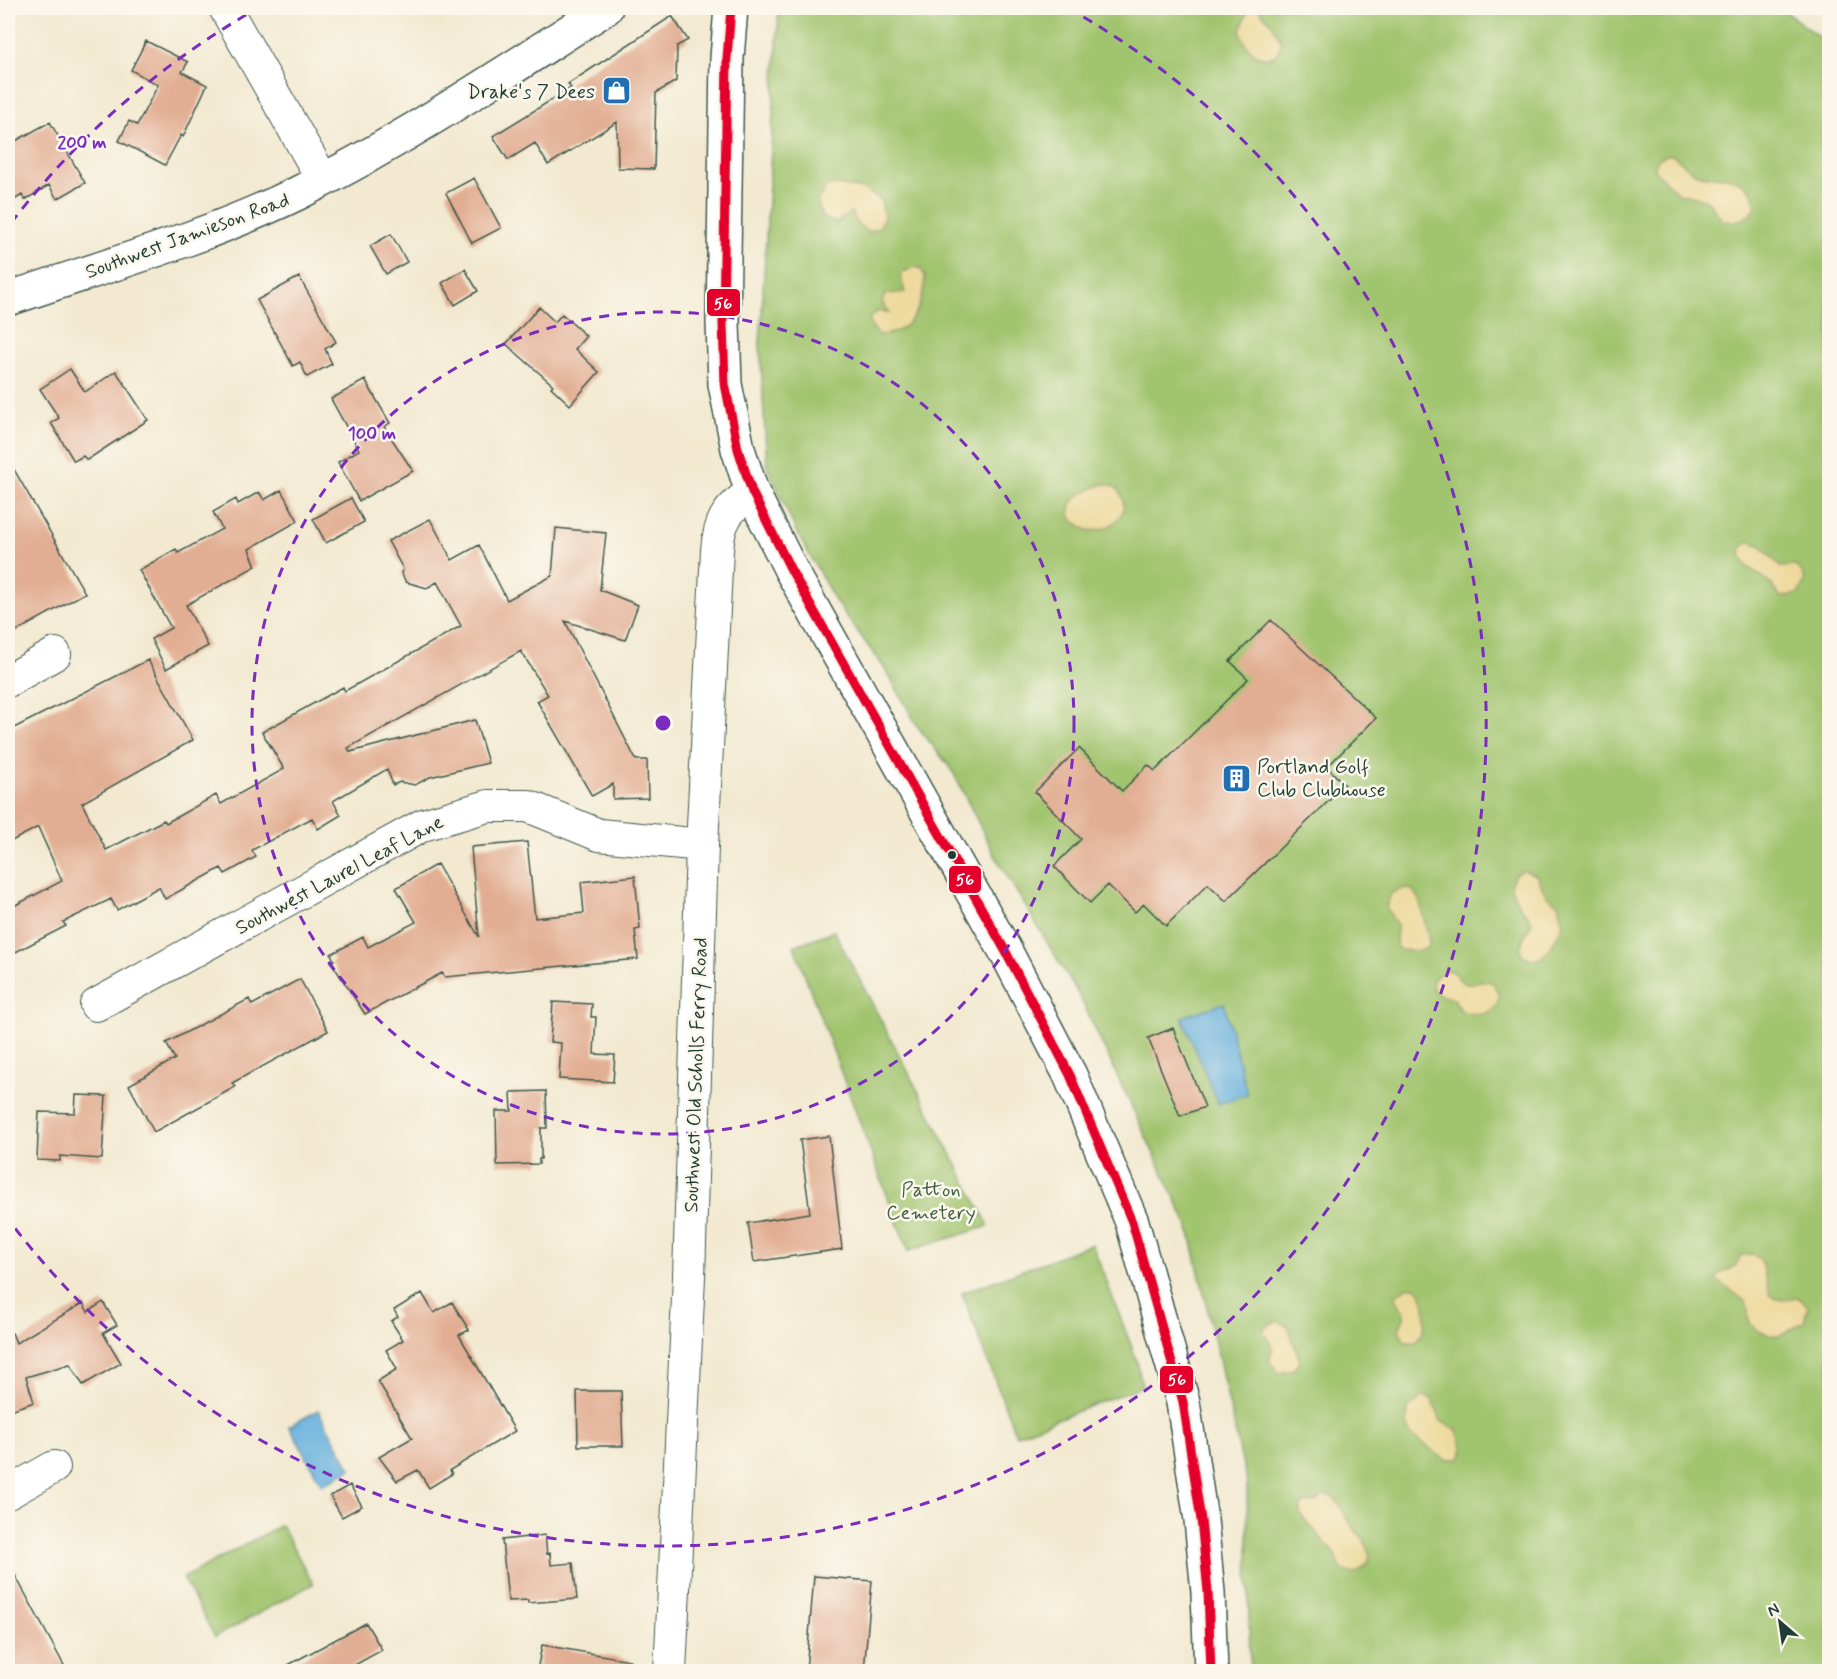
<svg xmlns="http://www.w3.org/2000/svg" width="1837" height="1679" font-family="Mynerve,sans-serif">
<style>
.green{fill:#a1c46e;stroke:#608051;stroke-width:1.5}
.sand{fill:#eeda9e;stroke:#868c69;stroke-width:1.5}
.water{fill:#65afdd;stroke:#427688;stroke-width:1.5}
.building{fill:#e2ae93}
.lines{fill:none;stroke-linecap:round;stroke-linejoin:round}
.street-casing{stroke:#3f574b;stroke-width:34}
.secondary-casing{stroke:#3f574b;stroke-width:36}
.street{stroke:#fff;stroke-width:32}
.secondary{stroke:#fff;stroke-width:33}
.bus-1-casing{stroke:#fbf7ec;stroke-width:14}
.bus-1{stroke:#e4002b;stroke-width:9}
.ring{fill:none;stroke:#7b2cbf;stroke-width:3;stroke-dasharray:10 8}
.bus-dot{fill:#1f3d34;stroke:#fbf7ec;stroke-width:2}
.labels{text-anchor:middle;stroke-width:5;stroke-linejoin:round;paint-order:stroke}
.poi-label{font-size:20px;fill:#1f3d34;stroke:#fbf7ec;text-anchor:end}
.street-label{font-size:20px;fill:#1f3d34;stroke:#fbf7ec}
.park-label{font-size:20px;fill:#405f42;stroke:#fbf7ec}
.centre{fill:#7b2cbf;stroke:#fbf7ec;stroke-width:3}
.ring-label{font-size:18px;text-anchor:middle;font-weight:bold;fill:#7b2cbf;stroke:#fbf7ec;stroke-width:5;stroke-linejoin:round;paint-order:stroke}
.line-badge{stroke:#fbf7ec;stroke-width:2}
.badge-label{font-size:16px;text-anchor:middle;font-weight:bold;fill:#fff}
</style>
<rect width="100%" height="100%" fill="#fbf7ec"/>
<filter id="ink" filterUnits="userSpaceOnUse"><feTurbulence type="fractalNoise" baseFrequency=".0167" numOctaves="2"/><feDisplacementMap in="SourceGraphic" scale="12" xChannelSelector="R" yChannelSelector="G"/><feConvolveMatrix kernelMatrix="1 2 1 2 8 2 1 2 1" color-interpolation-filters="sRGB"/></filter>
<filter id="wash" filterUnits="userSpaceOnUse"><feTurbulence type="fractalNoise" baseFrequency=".008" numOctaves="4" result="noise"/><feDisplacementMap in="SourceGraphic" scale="24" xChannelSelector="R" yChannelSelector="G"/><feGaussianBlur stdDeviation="1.35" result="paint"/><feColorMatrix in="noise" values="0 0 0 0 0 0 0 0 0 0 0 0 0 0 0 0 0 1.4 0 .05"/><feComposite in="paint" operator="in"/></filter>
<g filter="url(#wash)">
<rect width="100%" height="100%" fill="#f2e9d0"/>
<!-- green -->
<path class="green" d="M 779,8 L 1781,8 L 1829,45 L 1829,1671 L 1250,1671 L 1247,1483 L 1189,1228 L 1080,997 L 994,854 L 952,770 L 918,727 L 886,670 L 836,602 L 796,531 L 767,466 L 760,344 Z
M 834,931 L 989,1226 L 908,1251 L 794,946 Z
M 1092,1244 L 1137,1361 L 1142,1386 L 1016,1435 L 962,1293 Z
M 281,1525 L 313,1584 L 215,1637 L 183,1578 Z"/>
<!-- sand -->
<path class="sand" d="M 1249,8 L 1258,9 L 1272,24 L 1282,43 L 1275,56 C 1256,62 1247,49 1240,32 Z
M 1669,154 C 1680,157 1685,168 1695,173 C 1705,178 1717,175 1727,177 C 1743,180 1767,200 1749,215 C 1742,222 1732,221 1723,221 L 1707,200 L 1678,193 L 1655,171 L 1656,160 Z
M 836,185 L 864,189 L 881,200 L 884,217 L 880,227 L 869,232 L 858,225 L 851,212 L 836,223 L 822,217 L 817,201 L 826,187 Z
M 914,267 L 920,268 L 925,276 C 924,304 911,335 879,335 L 870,325 L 870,318 L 878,311 L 889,312 L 882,302 L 885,294 L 905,292 L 900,275 L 903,272 Z
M 1829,431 L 1829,466 L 1824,458 Z
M 1104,484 C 1119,484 1125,497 1123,511 C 1116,525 1103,532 1087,530 L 1072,520 C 1062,498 1088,490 1104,484 Z
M 1749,541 L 1761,546 L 1781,567 L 1795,566 L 1802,572 L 1805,581 L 1798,594 L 1781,597 C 1776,592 1774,586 1768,581 C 1756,571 1740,568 1741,548 Z
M 1523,870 L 1536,875 L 1546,895 L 1558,904 L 1563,924 L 1551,947 L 1539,959 C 1503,958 1530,932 1532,921 L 1518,904 L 1510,885 L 1515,874 Z
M 1406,888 C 1411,889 1414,890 1417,895 C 1420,899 1430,943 1429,946 L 1420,951 L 1400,950 L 1396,946 L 1397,925 L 1386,908 L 1391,893 Z
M 1446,970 L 1453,972 C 1471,997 1472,974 1493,983 L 1500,996 C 1494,1016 1480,1017 1461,1011 L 1454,999 C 1443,996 1432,996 1432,982 L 1437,976 Z
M 1753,1254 L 1761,1260 L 1770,1295 L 1781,1300 L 1797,1297 L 1808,1306 L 1804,1322 L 1780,1336 C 1769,1336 1750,1331 1748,1317 C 1748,1312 1748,1308 1746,1302 L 1716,1279 L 1719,1274 L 1735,1267 L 1741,1255 Z
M 1407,1287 L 1416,1287 C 1429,1300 1429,1329 1416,1342 L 1405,1342 L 1399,1330 L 1405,1315 L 1395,1296 Z
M 1277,1321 L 1288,1326 L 1300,1361 L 1293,1370 L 1279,1373 L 1269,1361 L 1273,1347 L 1263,1332 L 1266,1326 Z
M 1422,1397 L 1432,1399 L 1441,1421 L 1457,1430 L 1463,1449 L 1460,1458 L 1446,1460 L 1411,1435 L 1407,1428 L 1408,1409 Z
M 1324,1495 L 1335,1498 C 1340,1505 1343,1512 1347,1519 C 1359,1538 1387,1555 1354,1574 L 1342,1570 L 1333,1552 L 1300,1514 L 1302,1504 L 1318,1501 Z"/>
<!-- water -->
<path class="water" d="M 1224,1003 L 1247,1094 L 1218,1104 L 1182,1017 Z
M 318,1410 L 351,1469 L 322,1485 L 289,1426 Z"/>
<g id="blocks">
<!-- building -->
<path class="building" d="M 672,16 L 688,40 L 677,46 L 676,81 L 656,93 L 654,169 L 618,168 L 617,122 L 548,165 L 535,143 L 508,160 L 493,136 L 571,88 L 568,84 Z
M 146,41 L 188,62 L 182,72 L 207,85 L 183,137 L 181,135 L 165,165 L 119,141 L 129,121 L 137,125 L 158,85 L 131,70 Z
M 50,122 L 85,183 L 57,199 L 49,185 L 25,200 L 22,195 L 8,204 L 8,145 Z
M 474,178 L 501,228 L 472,243 L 446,193 Z
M 391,234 L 407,262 L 386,274 L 370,246 Z
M 465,269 L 478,291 L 455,305 L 442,283 Z
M 299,277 L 336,342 L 325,349 L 332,364 L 307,377 L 300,362 L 293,366 L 257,300 Z
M 539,307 L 555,322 L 562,314 L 586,336 L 575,349 L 599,372 L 570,405 L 551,387 L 553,385 L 506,344 Z
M 70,369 L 85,392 L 116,371 L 148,420 L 87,460 L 83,456 L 74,461 L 51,423 L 59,418 L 40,389 Z
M 365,380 L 390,423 L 384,427 L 413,471 L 359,501 L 338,462 L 359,450 L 331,399 Z
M 8,459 L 85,593 L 8,636 Z
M 281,490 L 298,521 L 249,549 L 256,566 L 186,605 L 208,646 L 166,669 L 151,639 L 171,628 L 139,570 L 176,549 L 178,553 L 222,529 L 213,512 L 236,499 L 238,504 L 259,492 L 264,500 Z
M 351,498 L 364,522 L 326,543 L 313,519 Z
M 430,519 L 452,560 L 479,545 L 507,600 L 552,576 L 556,528 L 606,533 L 600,590 L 638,605 L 625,640 L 565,621 L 636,760 L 647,760 L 648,798 L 613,799 L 613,784 L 592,796 L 537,701 L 548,695 L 521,651 L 348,748 L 350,752 L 475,720 L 488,763 L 430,777 L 415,785 L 400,782 L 393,785 L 387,769 L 333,801 L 341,815 L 318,829 L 312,818 L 252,850 L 256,857 L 225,874 L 221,868 L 165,899 L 159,887 L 117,910 L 111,899 L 63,922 L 66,926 L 8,956 L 8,909 L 62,881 L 38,827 L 8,843 L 8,731 L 148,660 L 193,740 L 82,803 L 106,850 L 164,820 L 166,823 L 216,795 L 221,804 L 284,769 L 262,732 L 343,687 L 345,691 L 461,626 L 437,582 L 427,588 L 406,582 L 401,573 L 403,569 L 388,541 Z
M 1271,620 L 1376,718 L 1327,767 L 1345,785 L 1226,901 L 1208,884 L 1166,926 L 1144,904 L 1135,912 L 1108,885 L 1090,903 L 1054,866 L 1081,839 L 1035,792 L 1079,748 L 1122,791 L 1148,765 L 1155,771 L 1248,679 L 1230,661 Z
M 527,842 L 535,918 L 584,913 L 581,882 L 635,876 L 640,929 L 635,930 L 638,959 L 445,977 L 442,973 L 365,1014 L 331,962 L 334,960 L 331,954 L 363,937 L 368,947 L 416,922 L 396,888 L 437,864 L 479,937 L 471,847 Z
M 300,979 L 328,1031 L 232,1083 L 235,1087 L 154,1132 L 129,1085 L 175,1059 L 166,1043 L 249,999 L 252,1005 Z
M 553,1002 L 592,1004 L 591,1017 L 596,1017 L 594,1054 L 615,1055 L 613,1082 L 559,1079 L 561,1043 L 550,1042 Z
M 1173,1028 L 1205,1107 L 1180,1116 L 1148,1038 Z
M 546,1091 L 547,1128 L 541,1128 L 541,1159 L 539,1159 L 539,1164 L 497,1165 L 496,1111 L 512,1111 L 511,1092 Z
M 76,1095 L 106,1096 L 102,1159 L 60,1156 L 60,1161 L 37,1160 L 39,1112 L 75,1113 Z
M 829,1136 L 842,1249 L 754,1262 L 748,1223 L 810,1213 L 800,1140 Z
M 422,1293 L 434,1313 L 452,1302 L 469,1330 L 459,1335 L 515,1431 L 450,1470 L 452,1474 L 429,1488 L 418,1470 L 397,1481 L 379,1457 L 412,1438 L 378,1381 L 397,1369 L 386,1350 L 403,1340 L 391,1321 L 398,1317 L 394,1310 Z
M 103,1302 L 117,1325 L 103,1333 L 121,1363 L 83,1385 L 70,1364 L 26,1377 L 34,1402 L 8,1411 L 8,1334 L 12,1333 L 16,1343 L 83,1303 L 88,1312 Z
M 577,1391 L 621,1391 L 623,1446 L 578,1446 Z
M 350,1485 L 362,1506 L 342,1517 L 330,1496 Z
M 545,1535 L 547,1554 L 550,1553 L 551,1565 L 573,1563 L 577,1599 L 528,1603 L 528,1600 L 508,1601 L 502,1540 Z
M 8,1562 L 67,1671 L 8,1671 Z
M 814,1576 L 872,1581 L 864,1671 L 806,1671 Z
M 366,1623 L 382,1650 L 344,1671 L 277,1671 Z
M 542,1645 L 630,1660 L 629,1671 L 537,1671 Z"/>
</g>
</g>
<g filter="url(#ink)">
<use href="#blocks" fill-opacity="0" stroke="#3f574b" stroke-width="1.5"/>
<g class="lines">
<defs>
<path id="street" d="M 225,8 L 323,180
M 8,681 L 55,654
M 96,1005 L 423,825 L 488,806 L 528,806 L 599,835 L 702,845
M 8,1493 L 54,1467
M 670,1672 L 689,1277 L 702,845 L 717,550 C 719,521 728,508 752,492"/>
<path id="secondary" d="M 731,8 L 727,58 L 723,323 L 725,384 L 738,449 L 752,492 L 791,570 L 1006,952 L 1070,1075 L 1132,1222 L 1183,1402 L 1201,1520 L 1208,1592 L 1211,1672
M 8,299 C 105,266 206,238 298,193 C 405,140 505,72 606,8"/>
</defs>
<!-- street casing -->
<use href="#street" class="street-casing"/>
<!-- secondary casing -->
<use href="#secondary" class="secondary-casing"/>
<!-- street -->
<use href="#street" class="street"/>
<!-- secondary -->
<use href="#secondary" class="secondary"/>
<defs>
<path id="bus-1" d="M 731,8 L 727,58 L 723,323 L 725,384 L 738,449 L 752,492 L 791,570 L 1006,952 L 1070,1075 L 1132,1222 L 1183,1402 L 1201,1520 L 1208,1592 L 1211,1672"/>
</defs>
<!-- bus-1 casing -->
<use href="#bus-1" class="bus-1-casing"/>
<!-- bus-1 -->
<use href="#bus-1" class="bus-1"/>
</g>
</g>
<!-- distance rings -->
<g class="ring">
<circle cx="663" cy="723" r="411"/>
<path d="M11 223A822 822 0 0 1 258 8M1068 8A822 822 0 1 1 11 1223"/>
</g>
<!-- icons -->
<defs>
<symbol id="shop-square" viewBox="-11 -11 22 22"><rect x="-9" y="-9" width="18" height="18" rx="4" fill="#1f6fb2" stroke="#fbf7ec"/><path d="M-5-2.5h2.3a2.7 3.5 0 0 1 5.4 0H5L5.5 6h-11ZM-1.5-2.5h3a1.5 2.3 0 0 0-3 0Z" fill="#fff"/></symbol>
<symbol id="building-square" viewBox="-11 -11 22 22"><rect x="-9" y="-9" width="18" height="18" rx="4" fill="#1f6fb2" stroke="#fbf7ec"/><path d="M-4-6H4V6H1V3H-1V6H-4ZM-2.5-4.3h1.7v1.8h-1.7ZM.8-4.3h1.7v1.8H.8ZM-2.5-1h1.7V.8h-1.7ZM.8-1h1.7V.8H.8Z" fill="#fff"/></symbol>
</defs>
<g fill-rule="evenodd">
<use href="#shop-square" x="600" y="74" width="33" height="33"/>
<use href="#building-square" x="1220" y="762" width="33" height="33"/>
</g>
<!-- markers -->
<circle class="bus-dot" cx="952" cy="855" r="5"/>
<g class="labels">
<!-- poi labels -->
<g class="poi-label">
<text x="595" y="98">Drake's 7 Dees</text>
<text x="1257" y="773" text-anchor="start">Portland Golf<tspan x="1257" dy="23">Club Clubhouse</tspan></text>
</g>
<!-- street labels -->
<g class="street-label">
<text transform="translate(187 235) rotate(-20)" y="7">Southwest Jamieson Road</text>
<text transform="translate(339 874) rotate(-28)" y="7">Southwest Laurel Leaf Lane</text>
<text transform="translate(695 1075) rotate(-88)" y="7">Southwest Old Scholls Ferry Road</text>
</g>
<!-- park labels -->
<g class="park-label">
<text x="931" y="1196">Patton<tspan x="931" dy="23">Cemetery</tspan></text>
</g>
</g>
<circle cx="663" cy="723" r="9" class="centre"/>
<g class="ring-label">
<text x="82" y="148">200 m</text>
<text x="372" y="439">100 m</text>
</g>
<g class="line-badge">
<rect x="706" y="288" width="35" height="29" rx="6" fill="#e4002b"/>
<rect x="948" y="865" width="34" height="29" rx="6" fill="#e4002b"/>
<rect x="1159" y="1365" width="35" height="29" rx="6" fill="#e4002b"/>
</g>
<g class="badge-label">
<text x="723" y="309">56</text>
<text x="965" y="885">56</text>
<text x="1177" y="1385">56</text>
</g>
<!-- margin -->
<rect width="1837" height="1679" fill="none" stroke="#fbf7ec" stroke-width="30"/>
<!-- north arrow -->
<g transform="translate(1780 1622) rotate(331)" stroke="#fbf7ec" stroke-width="4.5" paint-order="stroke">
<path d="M0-4.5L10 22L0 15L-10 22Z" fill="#1f3d34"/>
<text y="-9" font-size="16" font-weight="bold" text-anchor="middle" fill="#1f3d34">N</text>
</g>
</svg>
